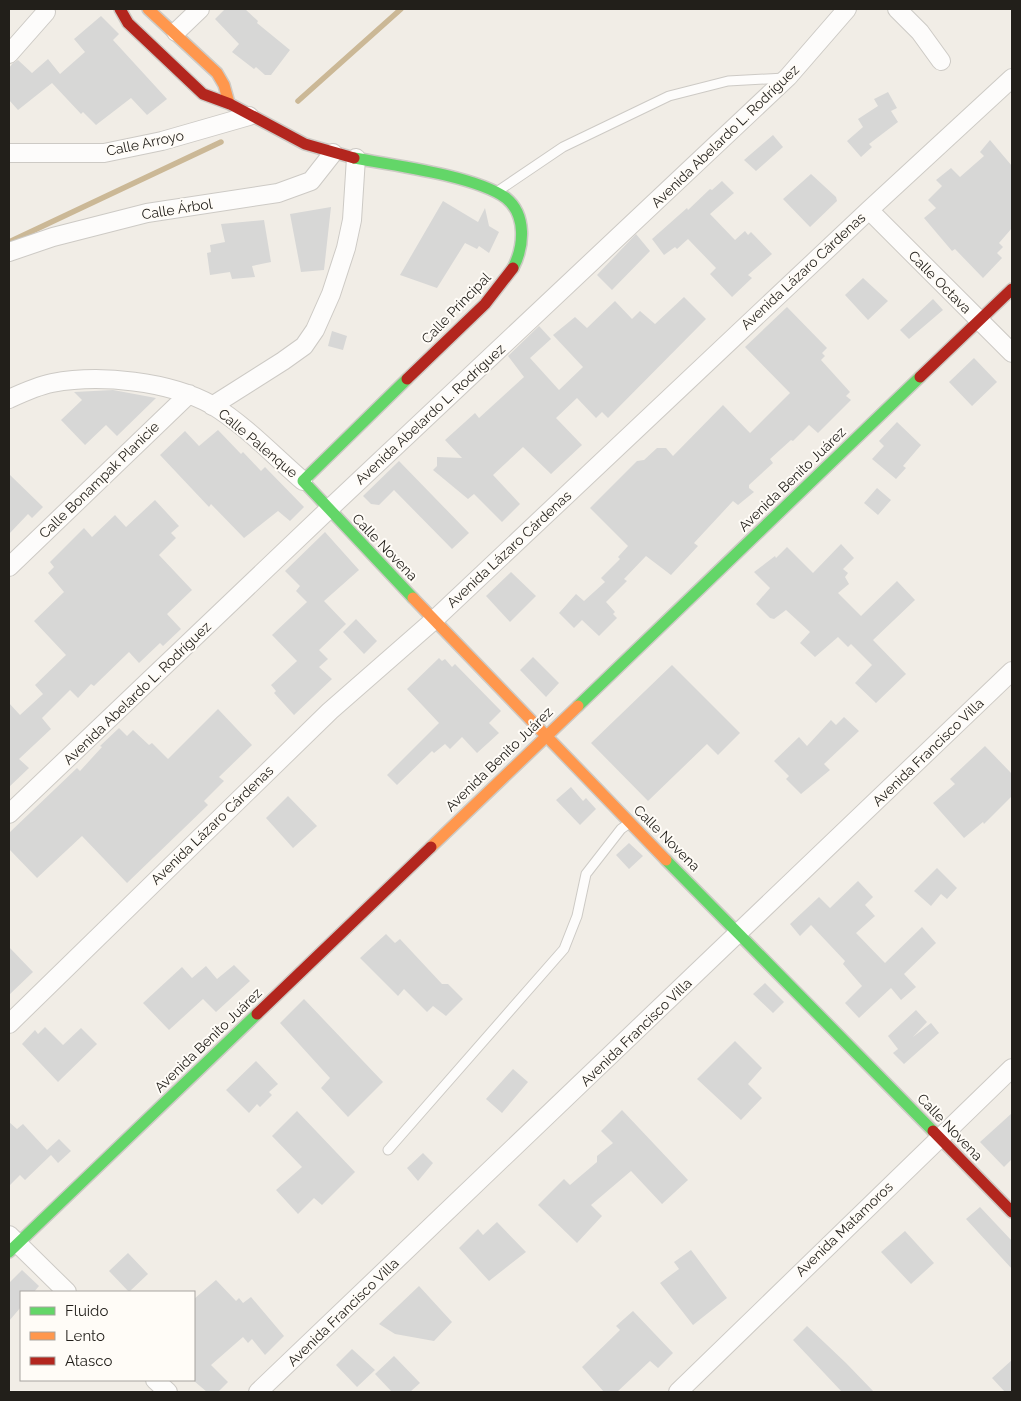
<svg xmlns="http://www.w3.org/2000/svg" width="1021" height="1401" font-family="Raleway,sans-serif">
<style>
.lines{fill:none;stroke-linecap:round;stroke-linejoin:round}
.stream{stroke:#cbb896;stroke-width:5.5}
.building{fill:#d7d7d6}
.lane-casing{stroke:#cdcac5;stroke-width:11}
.street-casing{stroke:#cdcac5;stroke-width:20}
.fast-casing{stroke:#cdcac5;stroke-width:14}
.slow-casing{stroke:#cdcac5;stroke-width:14}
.jam-casing{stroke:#cdcac5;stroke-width:14}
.lane{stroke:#fdfcfb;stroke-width:9}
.street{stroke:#fdfcfb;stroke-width:18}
.fast{stroke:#63d668;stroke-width:11}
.slow{stroke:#ff974d;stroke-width:11}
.jam{stroke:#b3261e;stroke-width:11}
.labels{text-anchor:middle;stroke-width:4;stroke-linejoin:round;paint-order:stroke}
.street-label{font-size:14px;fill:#221f1a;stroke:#fffcf7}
</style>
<rect width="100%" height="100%" fill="#f1ede6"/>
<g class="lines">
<!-- stream -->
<path class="stream" d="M 298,101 L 401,9
M 9,242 L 221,142"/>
</g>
<!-- building -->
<path class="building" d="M 225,9 L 245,9 L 258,21 L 257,23 L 290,50 L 271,75 L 265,75 L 256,67 L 254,69 L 232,52 L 239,44 L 215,19 Z
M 101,16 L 119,34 L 113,40 L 167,99 L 147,115 L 131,98 L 96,125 L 83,112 L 81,114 L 52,83 L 18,110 L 9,100 L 9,68 L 12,64 L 18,60 L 32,73 L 48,59 L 60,74 L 85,52 L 74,39 Z
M 888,92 L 897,108 L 891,111 L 898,122 L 869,144 L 872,147 L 861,157 L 847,141 L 863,127 L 858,119 L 878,106 L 874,99 Z
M 773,135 L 783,147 L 756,171 L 744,160 Z
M 990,140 L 1012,166 L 1012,228 L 999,243 L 1003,247 L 997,253 L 1002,258 L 983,278 L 955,249 L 952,251 L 924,218 L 936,208 L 928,200 L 942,186 L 936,180 L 951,168 L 960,177 L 984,156 L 980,152 Z
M 811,174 L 836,197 L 837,201 L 810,227 L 783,199 Z
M 722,181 L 734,193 L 710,214 L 735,240 L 745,231 L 748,235 L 751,232 L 772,254 L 748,275 L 752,278 L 732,297 L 710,274 L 716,268 L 688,239 L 677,249 L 675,247 L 664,255 L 652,239 L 687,208 L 688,210 L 710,189 L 712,190 Z
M 443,201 L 478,222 L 485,208 L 489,226 L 499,232 L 489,253 L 479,246 L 477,249 L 465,243 L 437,288 L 400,275 Z
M 331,207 L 324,270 L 301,272 L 290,214 Z
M 264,220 L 271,262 L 252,266 L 255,277 L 232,279 L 230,272 L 210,275 L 207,253 L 211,252 L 210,245 L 225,242 L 221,224 Z
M 636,234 L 650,251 L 612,290 L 597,275 Z
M 863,278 L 888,301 L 868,320 L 845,295 Z
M 684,297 L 706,319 L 608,418 L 602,412 L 596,418 L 577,398 L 556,418 L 582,445 L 551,474 L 523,447 L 493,475 L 520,504 L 502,522 L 474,494 L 468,499 L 433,470 L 437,466 L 437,457 L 462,458 L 445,440 L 475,413 L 479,418 L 524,377 L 508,356 L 539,326 L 551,339 L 530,358 L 559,390 L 583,367 L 553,335 L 575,317 L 587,328 L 615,301 L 632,319 L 640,311 L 655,324 Z
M 933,299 L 943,310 L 909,339 L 900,330 Z
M 787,307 L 827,348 L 822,353 L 825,356 L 821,360 L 850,392 L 846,396 L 851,400 L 818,433 L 809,425 L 793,441 L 791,440 L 770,459 L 773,463 L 749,485 L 749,488 L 754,492 L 738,505 L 733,501 L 694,543 L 698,546 L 671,575 L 646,556 L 624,579 L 627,581 L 606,602 L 615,612 L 613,614 L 617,618 L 599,636 L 582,620 L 574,628 L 559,613 L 576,594 L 584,601 L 605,582 L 601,578 L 620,559 L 618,557 L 628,546 L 590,508 L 637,461 L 644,460 L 657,448 L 666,448 L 673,456 L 723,405 L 750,433 L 790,393 L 745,347 Z
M 332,331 L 347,336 L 343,350 L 328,346 Z
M 974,358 L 997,382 L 972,406 L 949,382 Z
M 113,390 L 156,398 L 117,436 L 106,425 L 85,445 L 61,420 L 82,400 L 74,392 Z
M 897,422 L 921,445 L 903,466 L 906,468 L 896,479 L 872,459 L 884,446 L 879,441 Z
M 218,430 L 241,454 L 243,452 L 261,471 L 265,467 L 304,507 L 290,521 L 278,511 L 244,538 L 211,504 L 209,507 L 160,455 L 185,431 L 199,446 Z
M 399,461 L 469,533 L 452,549 L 394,490 L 379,505 L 371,504 L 363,496 Z
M 9,474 L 43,507 L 32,518 L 28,514 L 9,534 Z
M 877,488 L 891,500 L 878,515 L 864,503 Z
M 155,500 L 179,526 L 171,533 L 176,538 L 159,555 L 192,590 L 167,614 L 181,629 L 163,646 L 160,643 L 139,663 L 129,652 L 94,686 L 91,684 L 78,698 L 70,690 L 42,718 L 51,729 L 19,759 L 29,768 L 9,787 L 9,703 L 20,715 L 43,694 L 35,685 L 66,655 L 34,621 L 64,592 L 48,573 L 54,567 L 50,562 L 84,528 L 92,537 L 115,515 L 126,527 Z
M 325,532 L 359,570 L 324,601 L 346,624 L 319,650 L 328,659 L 319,667 L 332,679 L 294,715 L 274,693 L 276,691 L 271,685 L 297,661 L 272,635 L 307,602 L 296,591 L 300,586 L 285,571 Z
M 841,544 L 854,558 L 843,569 L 848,573 L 845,577 L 849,584 L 838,593 L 861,616 L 897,581 L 915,600 L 873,640 L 906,674 L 876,703 L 855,683 L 872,665 L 851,644 L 848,647 L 838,637 L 815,657 L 800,643 L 810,632 L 786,610 L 774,619 L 770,618 L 756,604 L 770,588 L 754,572 L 775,556 L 776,558 L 787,547 L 813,573 Z
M 511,572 L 536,596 L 510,622 L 486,596 Z
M 356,619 L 377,641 L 364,654 L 343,632 Z
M 533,657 L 559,683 L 546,697 L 520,670 Z
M 439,658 L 442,661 L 445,659 L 452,667 L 455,664 L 501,711 L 489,723 L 499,733 L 477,753 L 462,737 L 450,749 L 445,744 L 434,753 L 432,751 L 397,785 L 387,775 L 439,723 L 407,689 Z
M 672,665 L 740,733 L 718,755 L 707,744 L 648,801 L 591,743 Z
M 218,709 L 252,745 L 219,777 L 224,781 L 204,801 L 208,805 L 127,883 L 82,836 L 37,878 L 9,849 L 9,833 L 77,768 L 80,771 L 102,747 L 100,746 L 119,728 L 127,736 L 133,730 L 149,745 L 152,743 L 168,759 Z
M 844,717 L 859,731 L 824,764 L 830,770 L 801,794 L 786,779 L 789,776 L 774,761 L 799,737 L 807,746 L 831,720 L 836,725 Z
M 985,746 L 1012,774 L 1012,796 L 984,824 L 983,822 L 964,838 L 933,803 L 955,784 L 950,779 Z
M 571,787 L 583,801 L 586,798 L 596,809 L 580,825 L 556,800 Z
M 288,796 L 317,826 L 293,848 L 266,818 Z
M 629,843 L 643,856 L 629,869 L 616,855 Z
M 937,868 L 957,888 L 947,899 L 941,894 L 931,906 L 914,891 Z
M 858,881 L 873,897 L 865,905 L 875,916 L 856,933 L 885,963 L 922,927 L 936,943 L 904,974 L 916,987 L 901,1000 L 891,988 L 859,1018 L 845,1003 L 862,986 L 843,964 L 845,961 L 811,925 L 800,936 L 790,924 L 819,897 L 830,908 Z
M 386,934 L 395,943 L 400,939 L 442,984 L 448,984 L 463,999 L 446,1016 L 433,1006 L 427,1012 L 404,989 L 398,996 L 360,958 Z
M 9,947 L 33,972 L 9,995 Z
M 234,965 L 250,981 L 216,1012 L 203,999 L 169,1030 L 143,1003 L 182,967 L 192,978 L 206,966 L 217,979 Z
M 765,983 L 784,1002 L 773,1013 L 753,994 Z
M 304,999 L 383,1082 L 348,1117 L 321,1088 L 330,1078 L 280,1023 Z
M 916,1010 L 927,1022 L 913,1037 L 931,1023 L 939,1033 L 904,1064 L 893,1053 L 898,1049 L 888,1036 Z
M 45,1027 L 63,1045 L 81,1028 L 97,1044 L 58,1082 L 22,1044 L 35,1030 L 38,1034 Z
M 735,1041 L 762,1068 L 748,1084 L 762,1098 L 741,1120 L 697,1079 Z
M 256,1061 L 278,1084 L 269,1092 L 272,1095 L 260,1107 L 257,1104 L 249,1113 L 226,1090 Z
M 513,1069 L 528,1082 L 502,1113 L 486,1099 Z
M 622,1110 L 688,1180 L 662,1204 L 631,1171 L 591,1205 L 602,1216 L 577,1243 L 538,1205 L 564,1179 L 570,1185 L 597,1162 L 597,1156 L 613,1143 L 601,1131 Z
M 297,1111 L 355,1172 L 322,1205 L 314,1198 L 298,1214 L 276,1190 L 302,1167 L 272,1136 Z
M 1012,1113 L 1012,1159 L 1004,1167 L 980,1142 Z
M 9,1122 L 17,1129 L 23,1124 L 47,1150 L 59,1139 L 71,1151 L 58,1163 L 51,1155 L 25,1180 L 20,1175 L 9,1186 Z
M 423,1153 L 433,1163 L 418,1181 L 407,1168 Z
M 980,1207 L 1012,1241 L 1012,1269 L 966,1219 Z
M 497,1222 L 526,1252 L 489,1281 L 459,1248 L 478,1229 L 483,1235 Z
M 905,1231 L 934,1263 L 911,1284 L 881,1252 Z
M 691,1250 L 727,1298 L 693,1325 L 660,1283 L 679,1269 L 674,1262 Z
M 128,1253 L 148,1274 L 129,1292 L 109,1271 Z
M 22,1270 L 39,1286 L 34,1292 L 21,1292 L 21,1307 L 9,1321 L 9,1283 Z
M 216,1280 L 236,1301 L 239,1298 L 243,1303 L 251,1297 L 284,1336 L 265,1355 L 252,1339 L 248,1343 L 243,1337 L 211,1365 L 228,1382 L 218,1392 L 207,1392 L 194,1381 L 194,1299 Z
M 419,1286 L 452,1322 L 434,1341 L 395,1334 L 379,1324 Z
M 633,1311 L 673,1353 L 658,1368 L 650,1361 L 617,1392 L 604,1392 L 582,1367 L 620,1330 L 616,1326 Z
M 807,1326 L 846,1363 L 874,1392 L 842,1392 L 793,1340 Z
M 352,1349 L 375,1370 L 357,1387 L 336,1365 Z
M 394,1356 L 420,1383 L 410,1392 L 392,1392 L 375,1374 Z
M 1012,1360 L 1012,1392 L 1005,1392 L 992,1378 Z"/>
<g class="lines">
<defs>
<path id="lane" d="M 498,191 L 563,147 L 669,96 L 728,81 L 785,78
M 388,1150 L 564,949 L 577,916 L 586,874 L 621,829 L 628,824"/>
<path id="street" d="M 897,9 L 920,32 L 941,61
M 176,32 L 200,9
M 9,54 L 46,12
M 9,153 L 104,153 L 162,141 L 249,116
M 869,210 L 1012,353
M 9,252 L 53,237 L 147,213 L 278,193 L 311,181 L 333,153
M 9,399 C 22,393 37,386 52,383 C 100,374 169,381 212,405 C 245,425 274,456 303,481
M 212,406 L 283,361 L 304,346 L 315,330 L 331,294 L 346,248 L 352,220 L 356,158
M 9,567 L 189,394
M 9,814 L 328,510 L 788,77 L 847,9
M 9,1024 L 330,711 L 434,620 L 869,210 L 1012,78
M 9,1235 L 67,1292
M 155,1380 L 168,1392
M 258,1392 L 1012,671
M 678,1392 L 1012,1068"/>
<path id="fast" d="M 354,158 C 393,165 476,176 506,198 C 527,215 524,247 513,268
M 407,379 L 303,481 L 413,598
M 578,706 L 920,377
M 666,860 L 933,1131
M 9,1252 L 257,1014"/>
<path id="slow" d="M 148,9 L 217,73 L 224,85 L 229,103
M 413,598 L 666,860
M 431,847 L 578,706"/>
<path id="jam" d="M 120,9 L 128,23 L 203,94 L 230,104 L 305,144 L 354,158
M 920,377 L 1012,289
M 407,379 L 485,304 L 513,268
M 257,1014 L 431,847
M 933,1131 L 1012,1212"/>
</defs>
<!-- lane casing -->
<use href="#lane" class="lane-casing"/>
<!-- street casing -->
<use href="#street" class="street-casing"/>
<!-- fast casing -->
<use href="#fast" class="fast-casing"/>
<!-- slow casing -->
<use href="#slow" class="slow-casing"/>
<!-- jam casing -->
<use href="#jam" class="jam-casing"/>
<!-- lane -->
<use href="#lane" class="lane"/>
<!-- street -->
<use href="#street" class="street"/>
<!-- fast -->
<use href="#fast" class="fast"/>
<!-- slow -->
<use href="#slow" class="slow"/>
<!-- jam -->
<use href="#jam" class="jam"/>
</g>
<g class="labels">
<!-- street labels -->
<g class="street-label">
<text transform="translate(725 136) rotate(-44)" y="5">Avenida Abelardo L. Rodríguez</text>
<text transform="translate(145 143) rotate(-12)" y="5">Calle Arroyo</text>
<text transform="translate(177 209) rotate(-9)" y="5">Calle Árbol</text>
<text transform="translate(803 271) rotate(-43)" y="5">Avenida Lázaro Cárdenas</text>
<text transform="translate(940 282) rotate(45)" y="5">Calle Octava</text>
<text transform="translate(456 308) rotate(-46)" y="5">Calle Principal</text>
<text transform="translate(430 414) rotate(-43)" y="5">Avenida Abelardo L. Rodríguez</text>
<text transform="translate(258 443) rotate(40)" y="5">Calle Palenque</text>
<text transform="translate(792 479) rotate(-44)" y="5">Avenida Benito Juárez</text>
<text transform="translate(99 480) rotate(-44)" y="5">Calle Bonampak Planicie</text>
<text transform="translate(385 547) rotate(46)" y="5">Calle Novena</text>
<text transform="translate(509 549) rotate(-43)" y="5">Avenida Lázaro Cárdenas</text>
<text transform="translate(137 693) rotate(-44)" y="5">Avenida Abelardo L. Rodríguez</text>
<text transform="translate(928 752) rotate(-44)" y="5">Avenida Francisco Villa</text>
<text transform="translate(499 759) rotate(-44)" y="5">Avenida Benito Juárez</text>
<text transform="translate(212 825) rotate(-44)" y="5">Avenida Lázaro Cárdenas</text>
<text transform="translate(667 838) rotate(45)" y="5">Calle Novena</text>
<text transform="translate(636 1032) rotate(-44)" y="5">Avenida Francisco Villa</text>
<text transform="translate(208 1040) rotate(-44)" y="5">Avenida Benito Juárez</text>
<text transform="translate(950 1127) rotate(46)" y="5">Calle Novena</text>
<text transform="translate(844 1229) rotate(-44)" y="5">Avenida Matamoros</text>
<text transform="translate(343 1312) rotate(-44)" y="5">Avenida Francisco Villa</text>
</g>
</g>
<!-- border -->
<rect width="1021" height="1401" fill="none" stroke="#221f1a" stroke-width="20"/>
<!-- legend -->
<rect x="20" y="1291" width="175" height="90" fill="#fffcf7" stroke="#a7a49f"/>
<rect x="30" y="1307" width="25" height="8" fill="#63d668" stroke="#a7a49f"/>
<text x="65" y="1316" font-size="15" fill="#221f1a">Fluido</text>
<rect x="30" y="1332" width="25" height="8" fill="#ff974d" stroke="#a7a49f"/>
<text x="65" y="1341" font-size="15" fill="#221f1a">Lento</text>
<rect x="30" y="1357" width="25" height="8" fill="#b3261e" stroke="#a7a49f"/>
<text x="65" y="1366" font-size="15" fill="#221f1a">Atasco</text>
</svg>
